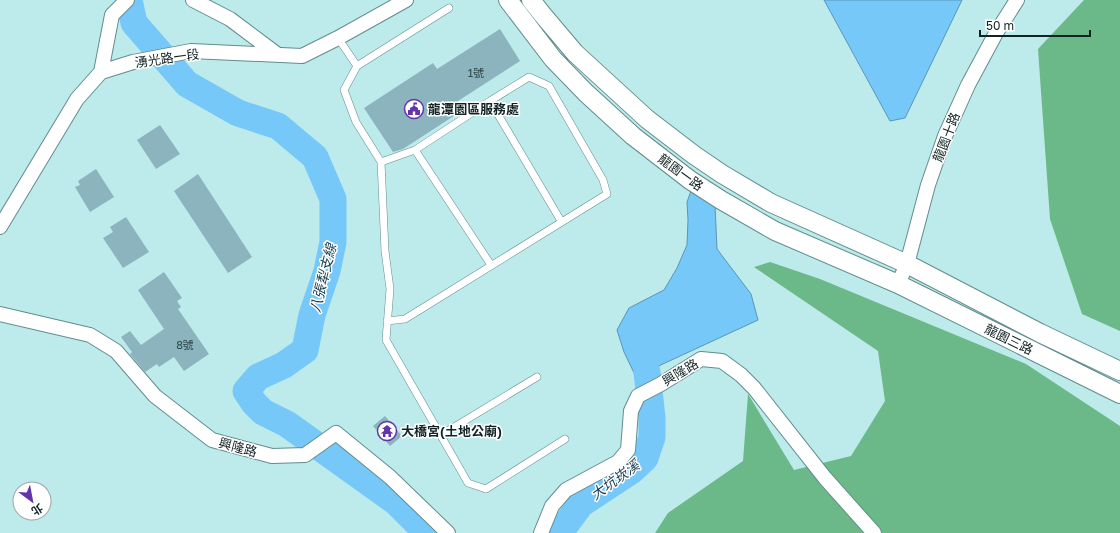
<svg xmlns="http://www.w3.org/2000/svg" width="1120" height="533" font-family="'Golos Text','Noto Sans TC',sans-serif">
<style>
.forest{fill:#6bb988}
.water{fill:#76c8f9;stroke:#5896b9}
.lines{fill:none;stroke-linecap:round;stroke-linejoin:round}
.river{stroke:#76c8f9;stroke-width:27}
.building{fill:#8bb4bf}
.service-casing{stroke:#628d8d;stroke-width:8}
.minor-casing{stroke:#628d8d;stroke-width:16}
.tertiary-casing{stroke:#628d8d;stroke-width:20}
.service{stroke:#fff;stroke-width:7}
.minor{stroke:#fff;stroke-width:14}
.tertiary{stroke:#fff;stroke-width:18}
.labels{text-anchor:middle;stroke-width:3;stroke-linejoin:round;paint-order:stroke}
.number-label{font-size:11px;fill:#30474a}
.street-label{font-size:13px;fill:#122323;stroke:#fff}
.poi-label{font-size:13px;font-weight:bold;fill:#122323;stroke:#fff;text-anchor:start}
.water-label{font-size:14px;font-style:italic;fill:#163a4e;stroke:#fff}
</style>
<rect width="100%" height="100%" fill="#bdeaea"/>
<!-- forest -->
<path class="forest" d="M 1084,0 L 1120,0 L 1120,331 L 1082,314 L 1050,219 L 1038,49 Z
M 770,262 L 820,279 L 1026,364 L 1120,426 L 1120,533 L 655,533 L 668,513 L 743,461 L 748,394 L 794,470 L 851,456 L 885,401 L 878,351 L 754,267 Z"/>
<!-- water -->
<path class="water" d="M 824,0 L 962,0 L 905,118 L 890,121 Z
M 691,191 L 715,205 L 717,249 L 751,294 L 758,320 L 652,369 L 636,377 L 624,352 L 617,330 L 629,308 L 664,290 L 677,268 L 687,245 L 688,220 L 687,202 Z"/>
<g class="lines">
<!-- river -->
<path class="river" d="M 129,0 L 134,23 L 187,84 L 238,113 L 278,126 L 315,157 L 333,199 L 333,242 L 327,271 L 312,315 L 305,350 L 284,365 L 258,377 L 246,391 L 254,403 L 263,412 L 287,424 L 396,502 L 427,533
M 561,533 L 563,528 L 581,504 L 631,471 L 645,458 L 652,437 L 652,418 L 647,372"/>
</g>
<!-- building -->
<path class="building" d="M 500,29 L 520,61 L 458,101 L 463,110 L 403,149 L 393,152 L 364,108 L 433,63 L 437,69 Z
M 160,125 L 180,154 L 156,169 L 137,140 Z
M 96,169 L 114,197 L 90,212 L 75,187 L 80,185 L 78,181 Z
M 198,174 L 252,257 L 228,273 L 174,191 Z
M 126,217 L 149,252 L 123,268 L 103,238 L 113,232 L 110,227 Z
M 164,272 L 182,298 L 177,301 L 181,307 L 178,309 L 209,354 L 184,371 L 174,357 L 159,367 L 157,364 L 145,372 L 130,354 L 132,352 L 121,337 L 130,331 L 141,345 L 164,329 L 138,290 Z
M 385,416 L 402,436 L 390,446 L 373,426 Z"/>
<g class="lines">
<defs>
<path id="service" d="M 338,38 L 357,66 L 344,90 L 356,122 L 381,162 L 385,251 L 390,289 L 386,340 L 468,483 L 486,489 L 565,439
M 357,66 L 449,8
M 490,101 L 561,221
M 415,150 L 491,265
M 381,162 L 415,150 L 490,101 L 529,77 L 549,86 L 603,180 L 607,194 L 405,319 L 387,321
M 441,435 L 537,377"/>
<path id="minor" d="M 193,0 L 230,19 L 278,55
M 101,72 L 112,15 L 127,0
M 0,227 L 77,99 L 101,72 L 133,62 L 191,51 L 302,56 L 338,38 L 406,0
M 898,284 L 907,264 L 928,185 L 945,136 L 968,85 L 996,33 L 1017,0
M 0,314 L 90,335 L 116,351 L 155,396 L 212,440 L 272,456 L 305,455 L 336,433 L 390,477 L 448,533
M 541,533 L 552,506 L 566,490 L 618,462 L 628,450 L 631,411 L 638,396 L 661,384 L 701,359 L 722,361 L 741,375 L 754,388 L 825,478 L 874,533"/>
<path id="tertiary" d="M 508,0 L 553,59 L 586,93 L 633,136 L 690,180 L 721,200 L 775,231 L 898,284 L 1120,394
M 531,0 L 542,14 L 575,53 L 647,119 L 694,155 L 722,174 L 771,203 L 907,264 L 1040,333 L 1120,371"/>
</defs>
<!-- service casing -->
<use href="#service" class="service-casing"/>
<!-- minor casing -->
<use href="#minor" class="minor-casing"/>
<!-- tertiary casing -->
<use href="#tertiary" class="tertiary-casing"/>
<!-- service -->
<use href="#service" class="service"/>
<!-- minor -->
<use href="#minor" class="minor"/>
<!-- tertiary -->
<use href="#tertiary" class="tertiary"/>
</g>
<!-- icons -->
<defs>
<symbol id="civic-ring" viewBox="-11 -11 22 22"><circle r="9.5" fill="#fff" stroke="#6434ab" stroke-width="1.5"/><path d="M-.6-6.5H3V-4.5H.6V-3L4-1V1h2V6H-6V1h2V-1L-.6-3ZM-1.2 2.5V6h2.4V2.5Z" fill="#6434ab"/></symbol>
<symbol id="temple-ring" viewBox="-11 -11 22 22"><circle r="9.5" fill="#fff" stroke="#6434ab" stroke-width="1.5"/><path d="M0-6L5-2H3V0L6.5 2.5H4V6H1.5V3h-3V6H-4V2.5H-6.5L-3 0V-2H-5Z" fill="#6434ab"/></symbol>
</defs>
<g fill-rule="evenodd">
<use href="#civic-ring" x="403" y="98" width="22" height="22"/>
<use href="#temple-ring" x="376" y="420" width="22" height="22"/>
</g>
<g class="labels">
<!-- number labels -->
<g class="number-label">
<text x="476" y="77">1號</text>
<text x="185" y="349">8號</text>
</g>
<!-- street labels -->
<g class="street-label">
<text transform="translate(167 58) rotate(-8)" y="5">湧光路一段</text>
<text transform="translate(946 137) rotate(-69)" y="5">龍園十路</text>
<text transform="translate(681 172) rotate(36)" y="5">龍園一路</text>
<text transform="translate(1009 339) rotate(26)" y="5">龍園三路</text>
<text transform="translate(680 372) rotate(-31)" y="5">興隆路</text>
<text transform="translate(238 447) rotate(15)" y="5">興隆路</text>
</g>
<!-- poi labels -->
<g class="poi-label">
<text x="428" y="114">龍潭園區服務處</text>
<text x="401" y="436">大橋宮(土地公廟)</text>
</g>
<!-- water labels -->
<g class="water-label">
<text transform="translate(323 278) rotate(-76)" y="5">八張犁支線</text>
<text transform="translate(615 480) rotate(-36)" y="5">大坑崁溪</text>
</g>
</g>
<!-- north arrow -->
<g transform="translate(32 501) rotate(148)"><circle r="19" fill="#ffffff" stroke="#a0a7a7"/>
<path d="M0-3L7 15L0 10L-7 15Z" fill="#6434ab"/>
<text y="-6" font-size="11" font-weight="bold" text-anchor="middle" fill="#122323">北</text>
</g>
<!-- scale -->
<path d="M980 30v6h110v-6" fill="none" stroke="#122323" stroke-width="2"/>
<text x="986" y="30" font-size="12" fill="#122323" stroke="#ffffff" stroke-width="3" paint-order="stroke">50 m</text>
</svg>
